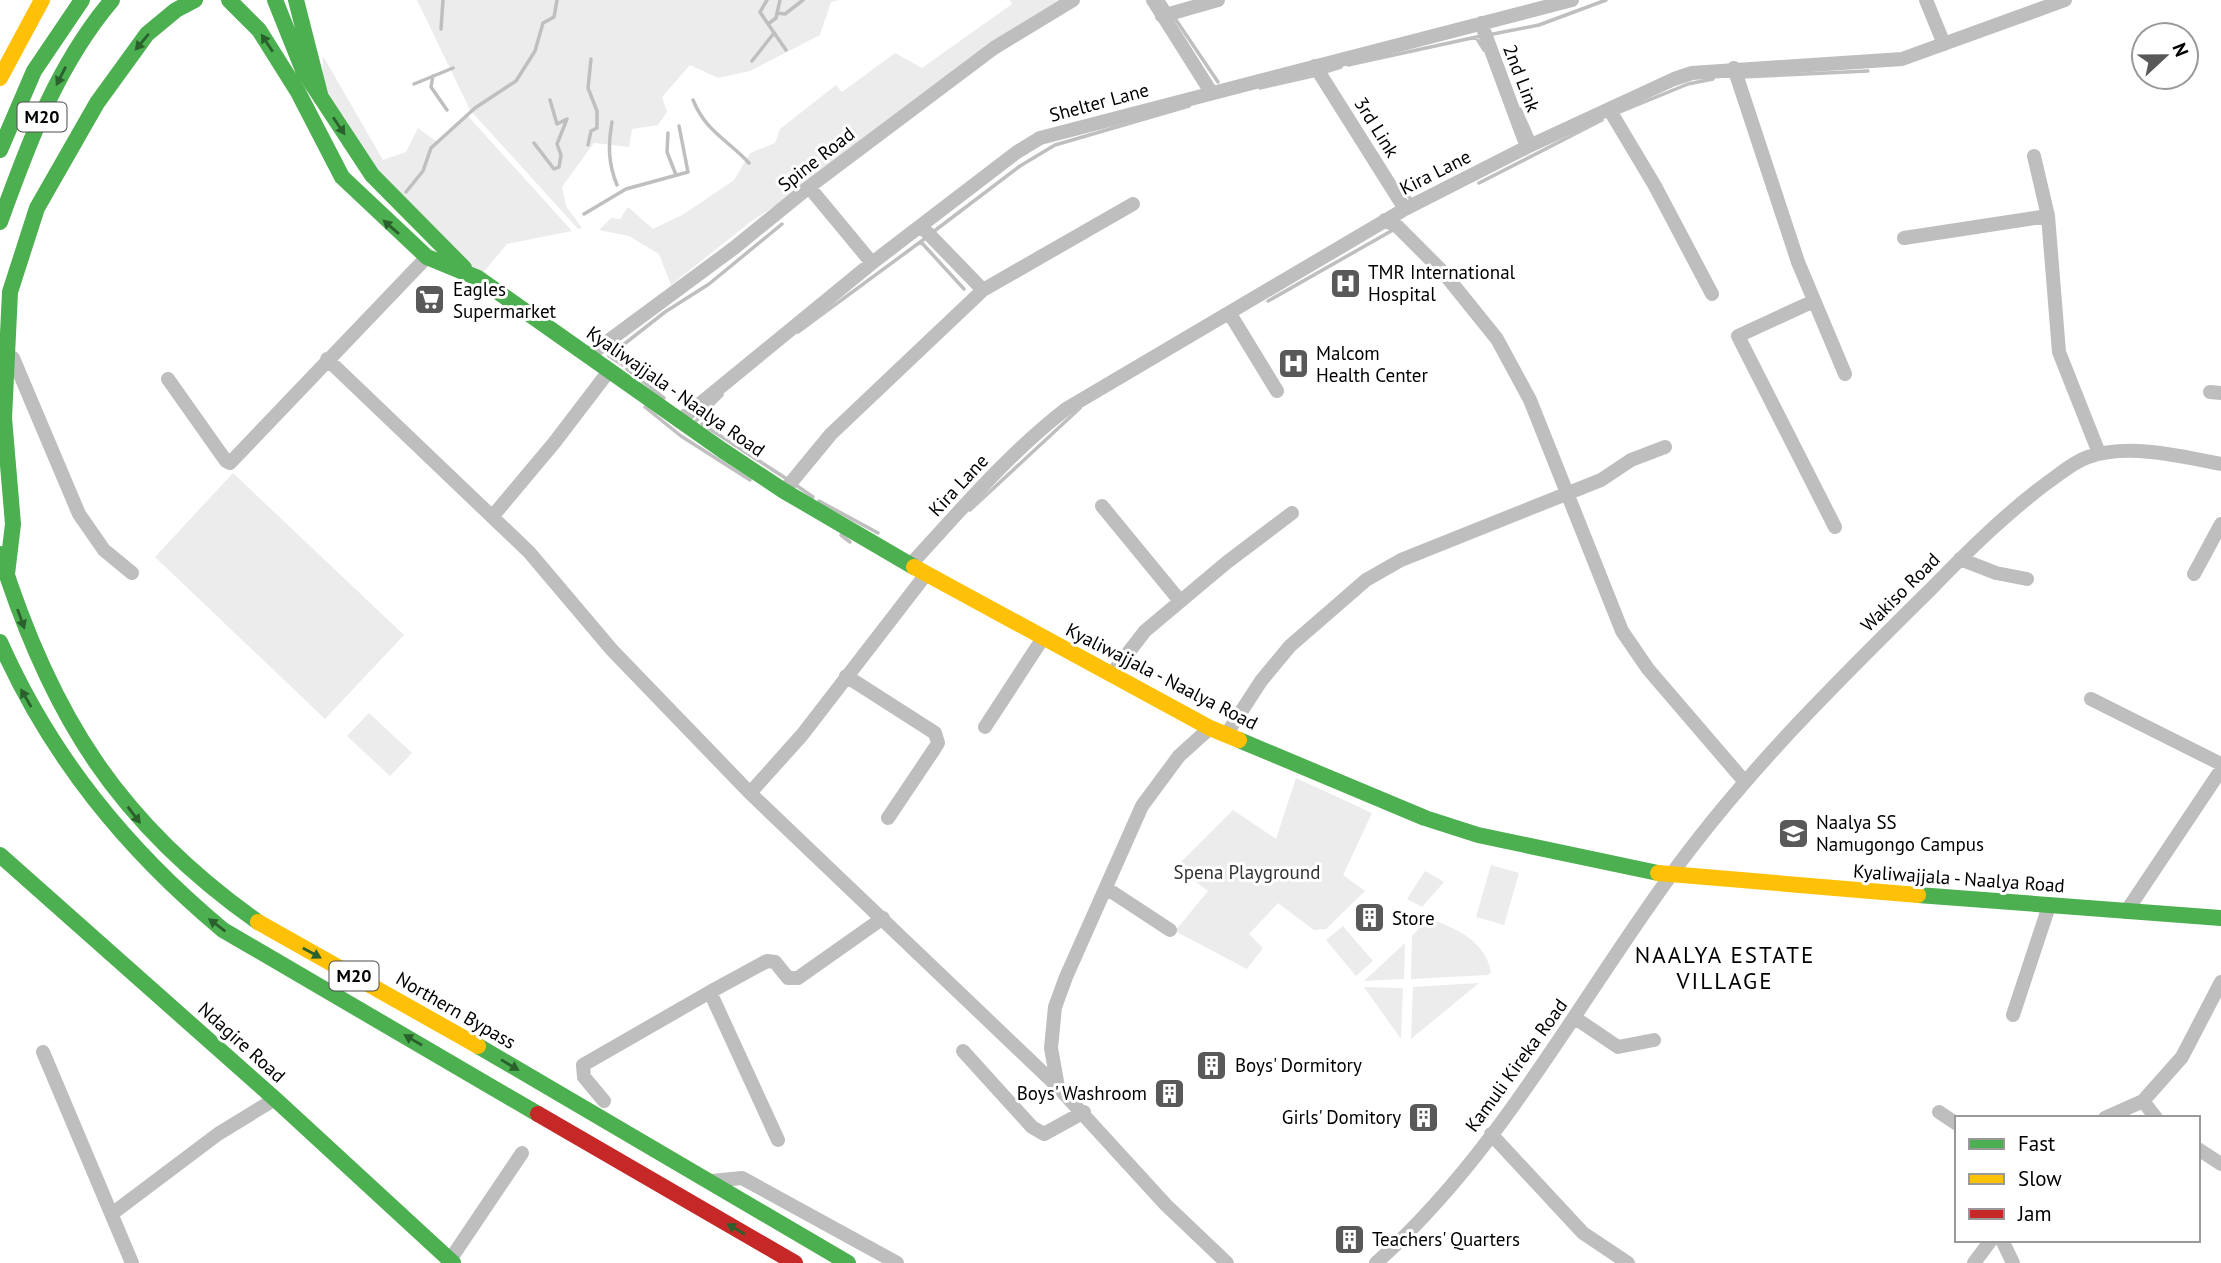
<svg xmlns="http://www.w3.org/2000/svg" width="2221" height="1263" font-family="'PT Sans',sans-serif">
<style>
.green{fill:#ececec}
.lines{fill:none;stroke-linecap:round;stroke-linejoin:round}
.stream{stroke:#bfbfbf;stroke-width:3.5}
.street{stroke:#bebebe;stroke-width:14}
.fast{stroke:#4caf50;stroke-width:16}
.slow{stroke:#ffc107;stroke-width:16}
.jam{stroke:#c62828;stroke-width:16}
.oneway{fill:#2a602c}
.labels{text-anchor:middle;stroke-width:6;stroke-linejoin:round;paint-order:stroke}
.shield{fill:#fff;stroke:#4c4c4c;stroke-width:2}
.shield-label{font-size:18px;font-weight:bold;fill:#000}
.street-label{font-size:19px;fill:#000;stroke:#fff}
.poi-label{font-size:19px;fill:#000;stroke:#fff;text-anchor:start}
.park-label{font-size:19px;fill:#333;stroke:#fff}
.quarter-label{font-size:23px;letter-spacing:2px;fill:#000;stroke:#fff}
</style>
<rect width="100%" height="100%" fill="#fff"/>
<!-- green -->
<path class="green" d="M 417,0 L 839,0 L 831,2 L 820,35 L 750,71 L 718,78 L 690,65 L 662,97 L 667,112 L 658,125 L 632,129 L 629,147 L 594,143 L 562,187 L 566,206 L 582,228 L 578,229 L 470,110 Z
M 1010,0 L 1063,0 L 804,188 L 753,220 L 671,285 L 659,254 L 629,236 L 599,230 L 611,218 L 620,219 L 628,207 L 653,229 L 684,214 L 734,180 L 750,153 L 775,143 L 780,129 L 836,85 L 842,92 L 895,53 L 922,68 L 1012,4 Z
M 323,56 L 383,160 L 406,152 L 418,128 L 437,142 L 467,115 L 572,231 L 507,244 L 482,274 L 431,236 L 321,106 Z
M 233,473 L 404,635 L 325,719 L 155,557 Z
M 369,713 L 412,753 L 390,776 L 347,736 Z
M 1296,778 L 1372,813 L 1343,875 L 1365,891 L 1326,929 L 1314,930 L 1278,903 L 1249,934 L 1263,948 L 1247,969 L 1175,931 L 1208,891 L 1176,867 L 1233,810 L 1276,839 Z
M 1491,865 L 1519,873 L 1504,925 L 1476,917 Z
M 1425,871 L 1444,882 L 1422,907 L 1407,899 Z
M 1428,918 C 1455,928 1485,940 1491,972 L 1488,975 L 1411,979 L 1412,936 Z
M 1343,926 L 1373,961 L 1356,976 L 1326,940 Z
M 1405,943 L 1404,979 L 1364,981 Z
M 1479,983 L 1411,1039 L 1413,987 Z
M 1364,987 L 1403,988 L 1401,1039 Z"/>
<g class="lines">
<!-- stream -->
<path class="stream" d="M 767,0 L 760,12 L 768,24 L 776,18 L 780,0
M 1163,0 L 1170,11
M 777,13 L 785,14 L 803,0
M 1174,17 L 1218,82
M 768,24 L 786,50
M 441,29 L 443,0
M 1488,35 L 1539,25 L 1606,0
M 1476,37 L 1484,50
M 752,61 L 774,33
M 1348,65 L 1481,36
M 1325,72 L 1341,67
M 433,76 L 431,87 L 447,110
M 1741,77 L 1868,71
M 414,84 L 453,68
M 1260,88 L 1317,75
M 693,100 C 706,132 728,140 749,163
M 1520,109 L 1532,136
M 1615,114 L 1688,84 L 1713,79
M 612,122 C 608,145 608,163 617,185
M 668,133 L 667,152 L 676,175
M 534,143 L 554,169 L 559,167 L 561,155 L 557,144 L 567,119 L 557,124 L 550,100
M 588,145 L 591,131 L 597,128 L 597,111 L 588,88 L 591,59
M 1479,183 L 1602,120
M 1398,186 L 1411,199
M 406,192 L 423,171 L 431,148 L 475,108 L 516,81 L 535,51 L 543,23 L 554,17 L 557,0
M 584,214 L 626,189 L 688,172 L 679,126
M 933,232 L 1020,166 L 1055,145 L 1189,106
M 921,242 L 964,289
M 1268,301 L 1393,230
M 798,332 L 927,237
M 623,365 L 609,356 L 665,312 L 709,284 L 782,224
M 627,369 L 664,398
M 645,407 L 681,436 L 750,480
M 696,421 L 722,395
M 702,424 L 787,479
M 793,483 L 813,497
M 819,501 L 878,533
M 970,510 L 1080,408
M 841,535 L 850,542"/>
<!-- street -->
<path class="street" d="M 1153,0 L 1211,92
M 1926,0 L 1944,44
M 1162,16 L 1218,0
M 1481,23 L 1527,147
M 1315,66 L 1405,209
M 1734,68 L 1798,262 L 1845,374
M 1609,109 L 1655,186 L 1712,294
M 2034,156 L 2048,216 L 2059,352 L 2099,453
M 809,187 L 872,263
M 1385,220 L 1398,227 L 1443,272 L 1497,339 L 1530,400 L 1622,631 L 1648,669 L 1745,782
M 921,226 L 983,290
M 1904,238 L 2048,216
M 1814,301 L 1738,336 L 1835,527
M 1230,314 L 1277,391
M 588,356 L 734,248 L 809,187 L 994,48 L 1073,0
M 13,358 L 79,514 L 104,550 L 132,573
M 327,359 L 529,552 L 612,650 L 750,793 L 1058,1087 L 1166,1205 L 1227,1263
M 168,379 L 226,461 L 230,463 L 427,257
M 2210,392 L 2221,393
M 679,421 L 872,263 L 1017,152 L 1040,138 L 1572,0
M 784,491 L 831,434 L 983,290 L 1133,204
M 1102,506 L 1180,601
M 492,517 L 554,443 L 609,371
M 1960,559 L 1996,573 L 2027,579
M 910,565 C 960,511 1008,454 1066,409 L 1405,209 L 1527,147 L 1674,79 L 1692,73 L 1902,59 L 2065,0
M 2194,574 L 2221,524
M 1111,675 L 1145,631 L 1226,563 L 1292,513
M 846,676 L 935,733 L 938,743 L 935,748 L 888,818
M 2091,699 L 2221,764
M 985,727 L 1043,638
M 1226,735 L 1261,681 L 1290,646 L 1366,580 L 1401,560 L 1601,480 L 1631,460 L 1665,447
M 750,793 L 802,735 L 927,573
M 1106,888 L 1170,930
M 2126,912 L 2221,770
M 2013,1015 L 2049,906
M 1575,1018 L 1618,1047 L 1654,1040
M 963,1051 L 1032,1127 L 1044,1134 L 1084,1112
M 43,1052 L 132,1263
M 1058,1087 L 1051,1048 L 1055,1007 L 1066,977 L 1142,806 L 1179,756 L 1210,728
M 604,1101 L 584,1077 L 583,1065 L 710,992
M 2143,1101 L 2156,1118
M 1939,1112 L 1957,1124
M 2105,1118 L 2143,1101 L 2182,1057 L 2221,982
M 1491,1134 L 1583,1233 L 1628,1263
M 778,1140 L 710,992 L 767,961 L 775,962 L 788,978 L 798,978 L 883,918
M 2198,1149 L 2221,1164
M 711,1181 L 742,1178 L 897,1263
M 113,1213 L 218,1134 L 275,1099
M 2002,1240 L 2013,1263
M 450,1260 L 522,1153
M 1376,1263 C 1498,1155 1576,1005 1671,875 C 1746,771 1839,680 1930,590 C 1967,552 2004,515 2047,483 C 2060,474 2073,462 2088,457 C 2128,443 2181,456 2221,464
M 1974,1263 L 1991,1240"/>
<!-- fast -->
<path class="fast" d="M 229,0 L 259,30 L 298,92 L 342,177 L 427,257 L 478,278 L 722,450 L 784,491 L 914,567
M 275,0 L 303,70 L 372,175 L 464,268
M 296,0 L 321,98
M 0,150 L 34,71 L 82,0
M 0,222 C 29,142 57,65 112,0
M 0,554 C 51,716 118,823 258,922
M 7,574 L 13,524 L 4,418 L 10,292 L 37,208 L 97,103 L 147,34 L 176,10 L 195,0
M 0,642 C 51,757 126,849 223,930 L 538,1114
M 1239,740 L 1425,818 L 1478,835 L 1658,873
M 0,855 L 275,1099 L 453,1263
M 1918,895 L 2221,918
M 478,1046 L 848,1263"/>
<!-- slow -->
<path class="slow" d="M 0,78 L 42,0
M 914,567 L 1210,728 L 1239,740
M 1658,873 L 1918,895
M 258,922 L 478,1046"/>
<!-- jam -->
<path class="jam" d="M 538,1114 L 795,1263"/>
</g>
<!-- one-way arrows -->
<defs><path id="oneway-solid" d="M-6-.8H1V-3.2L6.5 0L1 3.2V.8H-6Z" transform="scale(1.75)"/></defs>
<g class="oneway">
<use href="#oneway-solid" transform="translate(142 42) rotate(130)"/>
<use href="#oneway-solid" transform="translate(267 43) rotate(-123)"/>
<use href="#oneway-solid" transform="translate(61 76) rotate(117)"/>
<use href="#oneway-solid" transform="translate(339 126) rotate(56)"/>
<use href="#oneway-solid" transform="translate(391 227) rotate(-139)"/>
<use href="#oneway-solid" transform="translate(21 619) rotate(70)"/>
<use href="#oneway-solid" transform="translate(26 698) rotate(-120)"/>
<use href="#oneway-solid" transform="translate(134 815) rotate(53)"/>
<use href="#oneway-solid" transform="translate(217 925) rotate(-143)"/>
<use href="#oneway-solid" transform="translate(312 953) rotate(29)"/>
<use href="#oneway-solid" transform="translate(413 1040) rotate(-150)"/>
<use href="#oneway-solid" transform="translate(510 1065) rotate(31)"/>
<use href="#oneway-solid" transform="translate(736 1229) rotate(-150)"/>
</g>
<!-- icons -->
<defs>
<symbol id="hospital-square" viewBox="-11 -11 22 22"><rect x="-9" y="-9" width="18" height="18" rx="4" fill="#595959" stroke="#fff"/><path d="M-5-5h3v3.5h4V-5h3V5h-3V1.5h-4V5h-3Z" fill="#fff"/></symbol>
<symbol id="supermarket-square" viewBox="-11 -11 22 22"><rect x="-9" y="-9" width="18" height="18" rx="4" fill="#595959" stroke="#fff"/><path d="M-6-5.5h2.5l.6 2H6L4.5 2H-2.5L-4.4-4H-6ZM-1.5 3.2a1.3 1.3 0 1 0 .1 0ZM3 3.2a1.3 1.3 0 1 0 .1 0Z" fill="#fff"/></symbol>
<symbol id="school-square" viewBox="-11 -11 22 22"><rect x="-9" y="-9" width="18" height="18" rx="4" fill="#595959" stroke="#fff"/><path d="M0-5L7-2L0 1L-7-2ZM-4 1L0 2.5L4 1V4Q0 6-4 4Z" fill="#fff"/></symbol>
<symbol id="building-square" viewBox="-11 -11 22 22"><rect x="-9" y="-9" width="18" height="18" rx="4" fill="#595959" stroke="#fff"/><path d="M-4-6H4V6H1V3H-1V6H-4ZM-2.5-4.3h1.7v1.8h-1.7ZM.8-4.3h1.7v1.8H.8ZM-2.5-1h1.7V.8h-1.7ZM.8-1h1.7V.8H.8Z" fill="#fff"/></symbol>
</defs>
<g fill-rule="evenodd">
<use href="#hospital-square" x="1328" y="266" width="35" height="35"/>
<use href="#supermarket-square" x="412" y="282" width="35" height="35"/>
<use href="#hospital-square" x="1276" y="346" width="35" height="35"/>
<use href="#school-square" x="1776" y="816" width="35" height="35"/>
<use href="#building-square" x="1352" y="900" width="35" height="35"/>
<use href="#building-square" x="1194" y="1048" width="35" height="35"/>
<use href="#building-square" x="1152" y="1076" width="35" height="35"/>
<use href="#building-square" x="1406" y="1100" width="35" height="35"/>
<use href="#building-square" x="1332" y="1222" width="35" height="35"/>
</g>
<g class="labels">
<!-- shield labels -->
<g class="shield">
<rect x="17.5" y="102.5" width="49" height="29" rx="5"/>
<rect x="329.5" y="961.5" width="49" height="29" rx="5"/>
</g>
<g class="shield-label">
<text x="42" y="123">M20</text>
<text x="354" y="982">M20</text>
</g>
<!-- street labels -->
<g class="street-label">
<text transform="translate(1522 78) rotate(69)" y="7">2nd Link</text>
<text transform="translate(1099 102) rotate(-15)" y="7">Shelter Lane</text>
<text transform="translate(1377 127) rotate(58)" y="7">3rd Link</text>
<text transform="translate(816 159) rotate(-38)" y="7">Spine Road</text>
<text transform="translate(1435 172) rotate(-27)" y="7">Kira Lane</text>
<text transform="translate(676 391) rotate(35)" y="7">Kyaliwajjala - Naalya Road</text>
<text transform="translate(958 485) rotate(-47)" y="7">Kira Lane</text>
<text transform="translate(1900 592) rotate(-45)" y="7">Wakiso Road</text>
<text transform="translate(1162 676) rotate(27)" y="7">Kyaliwajjala - Naalya Road</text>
<text transform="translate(1959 878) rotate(4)" y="7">Kyaliwajjala - Naalya Road</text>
<text transform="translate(456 1010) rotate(30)" y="7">Northern Bypass</text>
<text transform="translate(242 1042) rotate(42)" y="7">Ndagire Road</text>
<text transform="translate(1516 1065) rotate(-54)" y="7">Kamuli Kireka Road</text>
</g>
<!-- poi labels -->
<g class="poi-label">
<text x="1368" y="279">TMR International<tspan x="1368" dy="22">Hospital</tspan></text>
<text x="453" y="296">Eagles<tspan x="453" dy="22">Supermarket</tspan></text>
<text x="1316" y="360">Malcom<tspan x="1316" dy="22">Health Center</tspan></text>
<text x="1816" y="829">Naalya SS<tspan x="1816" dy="22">Namugongo Campus</tspan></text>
<text x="1392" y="925">Store</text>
<text x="1235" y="1072">Boys' Dormitory</text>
<text x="1147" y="1100" text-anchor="end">Boys' Washroom</text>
<text x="1401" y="1124" text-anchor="end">Girls' Domitory</text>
<text x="1372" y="1246">Teachers' Quarters</text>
</g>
<!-- park labels -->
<g class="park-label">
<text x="1247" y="879">Spena Playground</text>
</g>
<!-- quarter labels -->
<g class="quarter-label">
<text x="1725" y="963">NAALYA ESTATE<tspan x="1725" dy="26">VILLAGE</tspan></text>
</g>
</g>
<!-- legend -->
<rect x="1955" y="1116" width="245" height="126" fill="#ffffff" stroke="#999999" stroke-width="2"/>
<rect x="1969" y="1139" width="35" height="10" fill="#4caf50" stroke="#999999" stroke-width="2"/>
<text x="2018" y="1151" font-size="21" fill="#000000">Fast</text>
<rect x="1969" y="1174" width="35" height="10" fill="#ffc107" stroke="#999999" stroke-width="2"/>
<text x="2018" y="1186" font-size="21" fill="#000000">Slow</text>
<rect x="1969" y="1209" width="35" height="10" fill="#c62828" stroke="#999999" stroke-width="2"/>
<text x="2018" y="1221" font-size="21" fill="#000000">Jam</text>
<!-- north arrow -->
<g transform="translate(2165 56) rotate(68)"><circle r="33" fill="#ffffff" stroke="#999999" stroke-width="2"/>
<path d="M0-5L12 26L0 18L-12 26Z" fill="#595959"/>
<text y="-10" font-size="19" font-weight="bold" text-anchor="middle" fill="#000000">N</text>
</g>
</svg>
